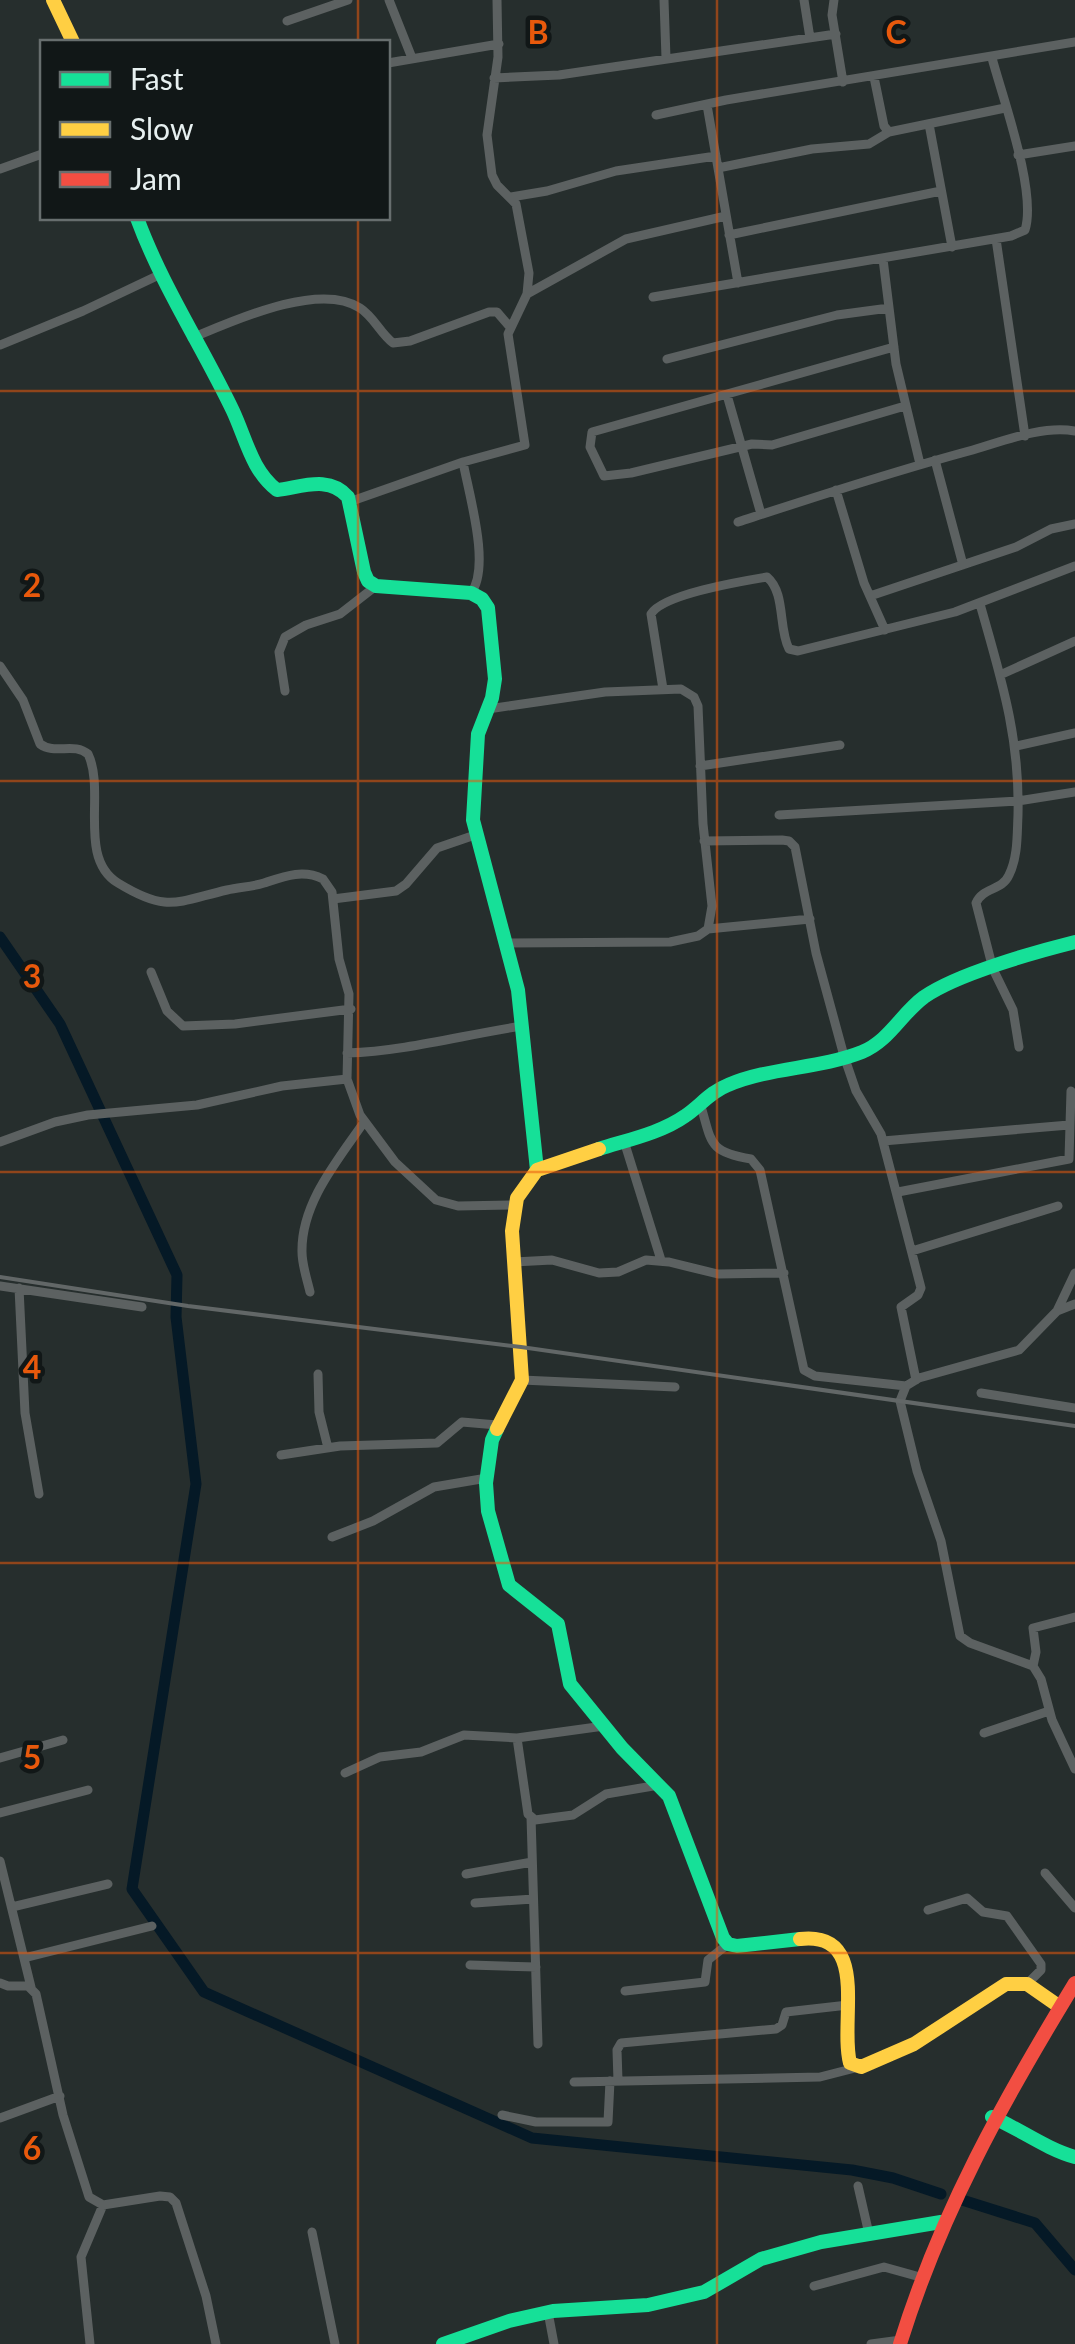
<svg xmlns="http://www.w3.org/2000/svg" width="1075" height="2344" font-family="Lato,sans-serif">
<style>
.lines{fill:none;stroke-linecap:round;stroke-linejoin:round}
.canal{stroke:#051926;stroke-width:11}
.street{stroke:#5c6161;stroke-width:9}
.fast{stroke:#16e098;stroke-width:14}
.slow{stroke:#ffcf43;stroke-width:14}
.jam{stroke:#f24e42;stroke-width:14}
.rail{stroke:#626767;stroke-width:4}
.grid{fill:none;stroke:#e8590c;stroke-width:2.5;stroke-opacity:0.55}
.grid-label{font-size:32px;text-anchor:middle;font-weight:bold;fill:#e8590c;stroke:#111717;stroke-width:9;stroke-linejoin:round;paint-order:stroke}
</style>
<rect width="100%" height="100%" fill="#262e2d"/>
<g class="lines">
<!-- canal -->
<path class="canal" d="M 0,937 L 60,1024 L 177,1275 L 176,1317 L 196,1484 L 132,1889 L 204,1992 L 532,2138 L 852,2170 L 893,2178 L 941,2194
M 959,2199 L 1035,2223 L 1075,2270"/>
<!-- street -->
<path class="street" d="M 389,0 L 412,58
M 664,0 L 666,58
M 804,0 L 810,38
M 834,0 L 832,15 L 843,82
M 287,21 L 348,0
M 388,63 L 499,44
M 874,77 L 884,126 L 889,132 L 1005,108
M 494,78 L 559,75 L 836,34
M 707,105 L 738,283
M 656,115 L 726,100 L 1075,42
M 929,124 L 952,247
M 1018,155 L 1075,146
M 718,168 L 812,149 L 869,144 L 889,132
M 0,169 L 42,154
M 511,197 L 547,191 L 616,171 L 716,156
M 729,235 L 941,191
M 996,239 L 1025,436
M 883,259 L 896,364 L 920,464
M 527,294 L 626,239 L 726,216
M 653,297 L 1011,236 L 1025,230 C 1037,192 1003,99 992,58
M 192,338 C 233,321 319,281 360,308 C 374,317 380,333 393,343 L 410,341 L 489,312 L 497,312 L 510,327
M 0,345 L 83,311 L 159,275
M 894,347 L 592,432 L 590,447 L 604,476 L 631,473 L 752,444 L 772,445 L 905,406
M 667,359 L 837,315 L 889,308
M 727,395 L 761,514
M 935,460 L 963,565
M 463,462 C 469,495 491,567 471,593
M 836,490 L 864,583 L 885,630
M 349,502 L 463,462 L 525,445 L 508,334 L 527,294 L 529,273 L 516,204 L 497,185 L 492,175 L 487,135 L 498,57 L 497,0
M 738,522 C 815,497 891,472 969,451 C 1001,442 1041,425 1075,431
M 870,596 L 1016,547 L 1051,529 L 1075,524
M 980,604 C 1001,678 1020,737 1018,815 C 1017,835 1018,857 1009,875 C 1002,891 983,887 976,903 L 993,969 L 1013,1010 L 1019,1047
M 0,666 L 23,700 L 40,744 C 55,755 74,742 88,754 C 106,791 77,858 118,883 C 167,913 176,902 227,890 C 239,887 252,887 264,883 C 285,876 303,869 323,879 L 332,892 L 339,959 L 349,994 L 347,1079 L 360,1115 L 395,1162 L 436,1200 L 458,1206 L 515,1205
M 1000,675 L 1075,641
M 663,689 L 651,614 C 663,594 743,581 767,577 C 786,593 778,628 789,649 L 798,651 L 955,612 L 1075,566
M 285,691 L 279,652 L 285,637 L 306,625 L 340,614 L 376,586
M 488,709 L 605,692 L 681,689 L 694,697 L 698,706 L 703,824 L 712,906 L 708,929 L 698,936 L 670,942 L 508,943
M 1016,746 L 1075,733
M 700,766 L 840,745
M 779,815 L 1018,801 L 1075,792
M 704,841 L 782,840 L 789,841 L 795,847 L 816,953 L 844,1056 L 856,1091 L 881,1134 L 921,1288 L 918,1295 L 901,1307 L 916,1380
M 333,899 L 396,891 L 406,884 L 437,848 L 475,835
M 708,929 L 810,919
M 151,972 L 167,1011 L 183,1026 L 235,1024 L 351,1009
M 347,1053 C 406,1051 463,1035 522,1026
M 700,1103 C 712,1142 707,1152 751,1159 L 760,1170 L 804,1370 L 815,1376 L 906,1386
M 624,1141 L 661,1260
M 883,1141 L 1069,1125
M 0,1142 L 55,1122 L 88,1115 L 197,1105 L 282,1086 L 347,1079
M 898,1192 L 1069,1159 L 1071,1091
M 912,1251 L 1058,1206
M 514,1262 L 552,1260 L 599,1273 L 618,1272 L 646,1260 L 669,1262 L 718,1274 L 784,1273
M 0,1286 L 142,1307
M 19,1288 L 25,1413 L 39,1494
M 310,1292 C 307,1279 302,1265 302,1252 C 301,1203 338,1160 364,1122
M 1075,1304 L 1057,1311 L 1019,1350 L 919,1378 L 906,1386 L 900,1401 L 917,1471 L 941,1541 L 960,1636 L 970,1643 L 1033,1666 L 1041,1679 L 1052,1720 L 1075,1769
M 1057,1311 L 1075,1273
M 318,1374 L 319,1412 L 328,1448
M 522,1380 L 675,1387
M 981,1393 L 1075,1408
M 281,1455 L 340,1446 L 437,1443 L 462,1422 L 497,1425
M 332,1537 L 373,1521 L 434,1487 L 487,1478
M 1033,1666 L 1036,1652 L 1033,1628 L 1075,1617
M 984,1733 L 1049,1711
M 517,1738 L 528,1814 L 535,1820 L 573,1815 L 606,1794 L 659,1785
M 0,1758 L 63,1740
M 345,1773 L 380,1757 L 421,1752 L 464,1735 L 517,1738 L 604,1726
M 0,1813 L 88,1790
M 531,1817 L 538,2044
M 0,1861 L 31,1987
M 1045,1873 L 1075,1908
M 466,1874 L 532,1862
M 475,1903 L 533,1899
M 12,1907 L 108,1884
M 928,1910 L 967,1898 L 983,1912 L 1007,1916 L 1041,1964 L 1041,1970 L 1027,1984
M 24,1958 L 152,1926
M 470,1965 L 536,1967
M 0,1983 L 8,1986 L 28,1986 L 36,1994 L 63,2115 L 89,2197 L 103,2205 L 160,2196 L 170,2197 L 176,2203 L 206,2296 L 216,2344
M 625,1991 L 705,1982 L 708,1960 L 728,1944
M 618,2081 L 617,2050 L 621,2043 L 776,2029 L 782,2025 L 786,2012 L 848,2005
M 574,2082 L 820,2077 L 859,2067
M 502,2115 L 536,2122 L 608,2122 L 610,2081
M 0,2118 L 60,2096
M 858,2186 L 869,2234
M 312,2232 L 335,2344
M 814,2286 L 884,2267 L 920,2277
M 548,2312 L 554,2344
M 90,2344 L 81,2257 L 103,2205
M 871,2344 L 901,2340"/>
<!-- fast -->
<path class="fast" d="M 137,218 C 162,286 202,346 233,411 C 246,439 252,471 277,490 C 302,487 329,475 348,497 L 364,572 L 368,581 L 376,586 L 471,593 L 482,599 L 488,608 L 495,679 L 492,698 L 478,734 L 473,820 L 518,990 L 537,1170
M 599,1149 C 627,1140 661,1133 685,1116 C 700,1106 710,1092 728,1085 C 770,1067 819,1069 862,1052 C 889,1041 901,1014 924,997 C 957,974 1035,952 1075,942
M 497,1429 L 492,1440 L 486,1483 L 488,1511 L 509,1585 L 558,1624 L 570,1684 L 622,1748 L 669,1796 L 723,1938 L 728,1944 L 737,1946 L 800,1939
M 992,2117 C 1020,2129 1046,2149 1075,2157
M 443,2344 L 509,2321 L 553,2311 L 648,2305 L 704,2292 L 761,2259 L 821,2242 L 941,2222"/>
<!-- slow -->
<path class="slow" d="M 53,0 L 73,42
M 497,1429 L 522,1380 L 512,1231 L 517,1198 L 537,1170 L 599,1149
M 800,1939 C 871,1931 839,2020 850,2063 L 861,2067 L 914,2044 L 1006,1984 L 1027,1984 L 1060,2007"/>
<!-- jam -->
<path class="jam" d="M 900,2344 C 941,2212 1003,2101 1075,1983"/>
<!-- rail -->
<path class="rail" d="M 0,1277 L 188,1306 L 521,1347 L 1075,1426"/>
</g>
<!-- grid -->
<path class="grid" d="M 358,0 L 358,42M 717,0 L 717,2344M 358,218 L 358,2344M 0,391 L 1075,391M 0,781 L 1075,781M 0,1172 L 1075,1172M 0,1563 L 1075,1563M 0,1953 L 1075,1953"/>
<g class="grid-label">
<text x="538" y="44">B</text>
<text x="896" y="44">C</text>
<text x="32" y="597">2</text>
<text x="32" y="988">3</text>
<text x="32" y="1379">4</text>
<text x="32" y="1769">5</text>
<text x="32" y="2160">6</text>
</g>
<!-- legend -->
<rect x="40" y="40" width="350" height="180" fill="#111717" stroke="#676e6e" stroke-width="2.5"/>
<rect x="60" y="72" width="50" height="15" fill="#16e098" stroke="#676e6e" stroke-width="2.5"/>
<text x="130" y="90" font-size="30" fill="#e7f0f0">Fast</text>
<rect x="60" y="122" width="50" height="15" fill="#ffcf43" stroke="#676e6e" stroke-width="2.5"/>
<text x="130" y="140" font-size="30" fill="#e7f0f0">Slow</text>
<rect x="60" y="172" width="50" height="15" fill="#f24e42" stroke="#676e6e" stroke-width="2.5"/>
<text x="130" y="190" font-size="30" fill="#e7f0f0">Jam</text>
</svg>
